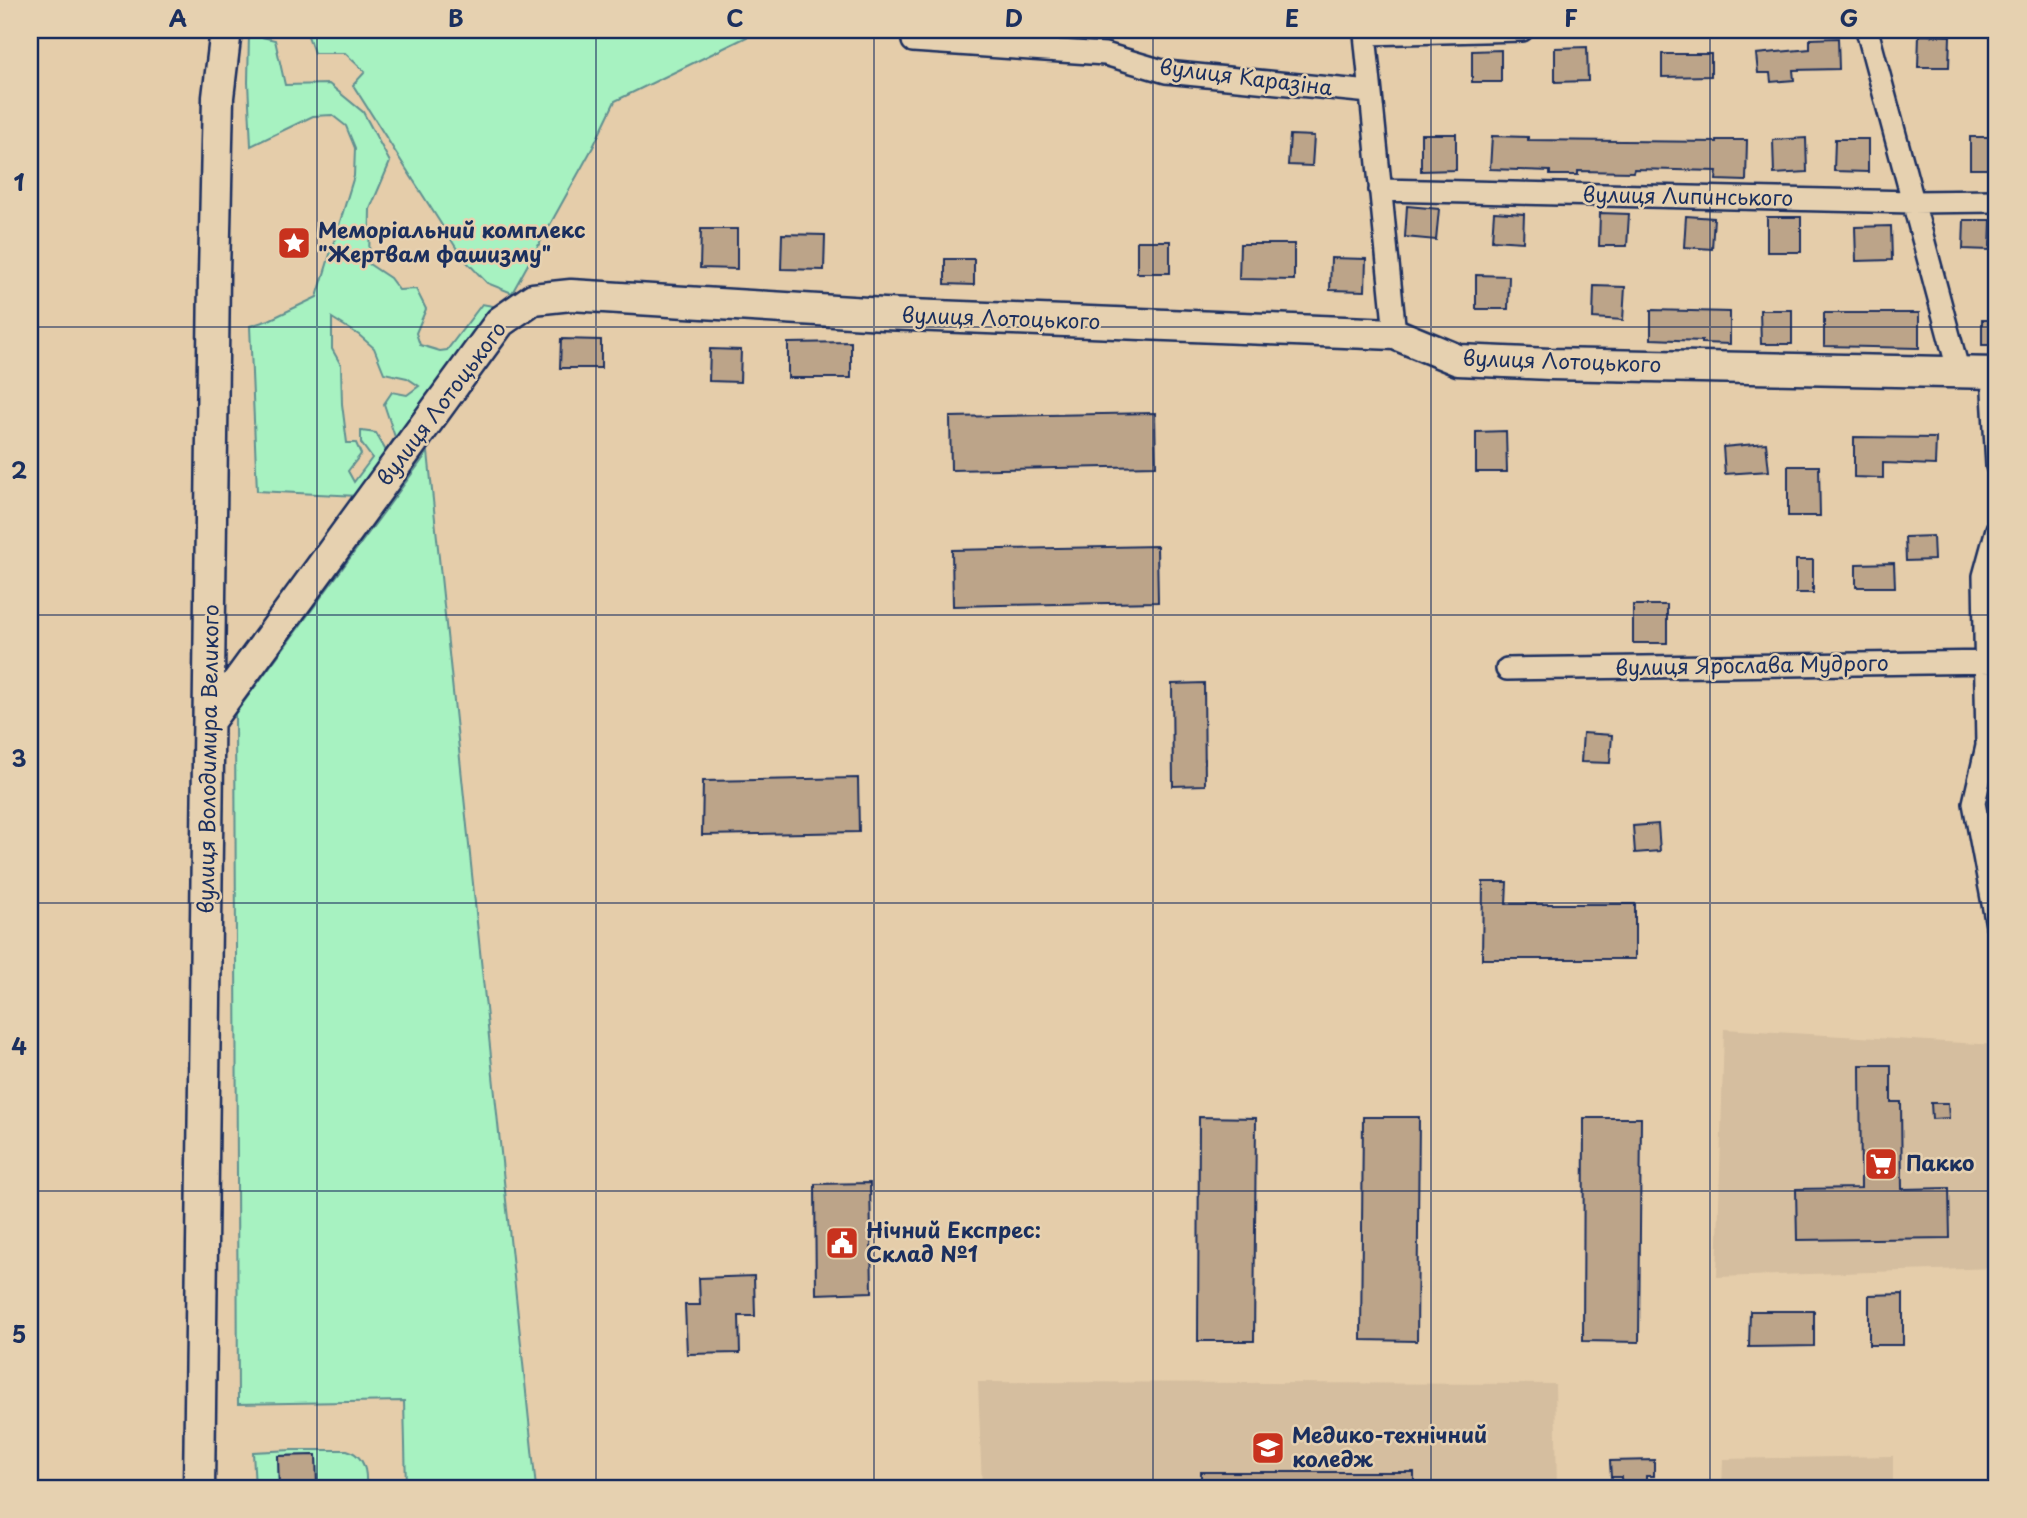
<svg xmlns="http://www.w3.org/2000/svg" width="2027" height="1518" font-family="'Playpen Sans',sans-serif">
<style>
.built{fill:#d5be9f}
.green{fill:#a7f2c1;stroke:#619090;stroke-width:2;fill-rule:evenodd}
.building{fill:#bca489;stroke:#1b2f5e;stroke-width:2}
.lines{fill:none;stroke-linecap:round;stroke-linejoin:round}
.street-casing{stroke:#1b2f5e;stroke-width:26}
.secondary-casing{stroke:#1b2f5e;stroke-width:35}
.street{stroke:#e6d1b0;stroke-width:21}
.secondary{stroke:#e6d1b0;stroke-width:30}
.grid{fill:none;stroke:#1b2f5e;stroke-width:2;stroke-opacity:0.55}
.labels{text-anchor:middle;stroke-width:5;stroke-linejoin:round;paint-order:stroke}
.street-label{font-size:21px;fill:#1b2f5e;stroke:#e6d1b0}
.poi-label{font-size:21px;font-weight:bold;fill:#1b2f5e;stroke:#e6d1b0;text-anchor:start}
.neatline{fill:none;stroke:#1b2f5e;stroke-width:2.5}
.grid-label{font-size:23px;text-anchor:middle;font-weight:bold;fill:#1b2f5e}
</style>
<rect width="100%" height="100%" fill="#e5cdaa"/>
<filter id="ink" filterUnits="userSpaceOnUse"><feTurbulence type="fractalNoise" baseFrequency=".0143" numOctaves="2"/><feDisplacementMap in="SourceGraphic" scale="14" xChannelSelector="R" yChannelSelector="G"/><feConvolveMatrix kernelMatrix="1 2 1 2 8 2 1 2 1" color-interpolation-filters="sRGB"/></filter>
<g filter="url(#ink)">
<!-- built -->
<path class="built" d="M 1724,1029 L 1997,1045 L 1997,1268 L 1717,1277 Z
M 978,1382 L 1555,1384 L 1557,1488 L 982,1488 Z
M 1893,1456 L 1893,1488 L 1722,1488 L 1723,1459 Z"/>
<!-- green -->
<path class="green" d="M 306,30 L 761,30 L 615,101 L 593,147 L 512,293 L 487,283 L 462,257 L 353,85 L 365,72 L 345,53 L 314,53 Z
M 249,34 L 275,40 L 285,85 L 329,84 L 363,112 L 390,162 L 370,209 L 369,264 L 390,278 L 399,290 L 416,289 L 426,309 L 416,333 L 420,345 L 440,351 L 447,350 L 482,304 L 493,306 L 487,325 L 358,496 L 257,491 L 250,326 L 269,320 L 317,297 L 354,176 L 355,148 L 346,126 L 332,115 L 313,116 L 251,146 L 248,82 ZM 332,318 L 359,335 L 374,348 L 384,373 L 407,378 L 419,386 L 407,395 L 392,392 L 384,404 L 395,437 L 386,451 L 376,433 L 361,431 L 361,443 L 372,458 L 354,482 L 348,471 L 361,454 L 356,443 L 347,443 L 342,404 L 341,365 L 332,349 Z
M 428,452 L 536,1488 L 406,1488 L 404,1401 L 238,1404 L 235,714 Z
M 292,1450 L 347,1450 C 363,1455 367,1470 366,1485 L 362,1488 L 317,1488 L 316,1455 L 278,1456 L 279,1488 L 255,1488 L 253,1452 Z"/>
<!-- building -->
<path class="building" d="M 1919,35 L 1950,36 L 1949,67 L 1918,67 Z
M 1838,38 L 1839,69 L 1793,70 L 1794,80 L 1771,82 L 1770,73 L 1758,73 L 1756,54 L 1810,49 L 1810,39 Z
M 1587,47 L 1588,81 L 1555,82 L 1555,48 Z
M 1501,50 L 1501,82 L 1472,82 L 1472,51 Z
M 1662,54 L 1711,54 L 1711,76 L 1662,77 Z
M 1421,134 L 1456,134 L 1456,170 L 1421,171 Z
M 1290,135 L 1314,136 L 1312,166 L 1288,165 Z
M 1492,136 L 1528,137 L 1528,140 L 1717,142 L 1717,140 L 1747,140 L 1746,181 L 1716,180 L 1717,171 L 1634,169 L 1633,172 L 1578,171 L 1578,175 L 1550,175 L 1550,171 L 1490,169 Z
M 1970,137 L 1997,137 L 1997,169 L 1970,169 Z
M 1806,138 L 1807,172 L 1774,174 L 1773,140 Z
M 1835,139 L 1868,139 L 1868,172 L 1834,171 Z
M 1407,206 L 1439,209 L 1436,240 L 1405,237 Z
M 1494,212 L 1524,214 L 1523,242 L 1492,240 Z
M 1600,213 L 1629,214 L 1627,246 L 1599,246 Z
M 1686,216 L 1714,218 L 1712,249 L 1684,247 Z
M 1767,217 L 1801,217 L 1801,252 L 1767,252 Z
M 1964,220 L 1991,220 L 1990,250 L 1963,249 Z
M 1891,226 L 1892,260 L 1856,261 L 1855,227 Z
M 701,229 L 737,229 L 737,269 L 700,268 Z
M 782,234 L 825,235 L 824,270 L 781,269 Z
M 1137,241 L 1170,241 L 1170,273 L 1137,273 Z
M 1240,244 L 1294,244 L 1294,280 L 1239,279 Z
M 1331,258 L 1366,259 L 1365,291 L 1330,290 Z
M 945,259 L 974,259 L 974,285 L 945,284 Z
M 1476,275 L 1509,276 L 1508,309 L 1476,309 Z
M 1594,286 L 1625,287 L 1623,320 L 1593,318 Z
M 1651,310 L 1730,312 L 1730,344 L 1702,343 L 1702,341 L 1651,339 Z
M 1760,310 L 1792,310 L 1792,344 L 1761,344 Z
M 1824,313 L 1919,313 L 1919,348 L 1824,346 Z
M 1982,320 L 1997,320 L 1997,345 L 1982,345 Z
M 561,339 L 601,340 L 601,368 L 560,368 Z
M 851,342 L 851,378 L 788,378 L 788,343 Z
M 710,349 L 741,350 L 740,382 L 709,381 Z
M 1155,413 L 1156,466 L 951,470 L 950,417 Z
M 1506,431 L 1507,472 L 1476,472 L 1476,432 Z
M 1854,437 L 1936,438 L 1935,465 L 1883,463 L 1883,478 L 1854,477 Z
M 1766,443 L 1769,471 L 1725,474 L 1723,447 Z
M 1788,466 L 1819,466 L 1820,516 L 1788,516 Z
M 1933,536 L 1934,560 L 1906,561 L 1905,537 Z
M 1157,546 L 1158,602 L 953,606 L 952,550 Z
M 1796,560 L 1813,560 L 1813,593 L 1796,593 Z
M 1894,563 L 1895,587 L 1856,587 L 1856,564 Z
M 1633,605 L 1667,605 L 1667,643 L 1633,643 Z
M 1204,683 L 1205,785 L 1173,786 L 1172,684 Z
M 1583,733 L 1612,735 L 1610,763 L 1581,762 Z
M 858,778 L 859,832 L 702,835 L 703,781 Z
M 1658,824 L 1660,851 L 1635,853 L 1633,826 Z
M 1483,882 L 1507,882 L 1506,904 L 1635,904 L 1635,959 L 1482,959 Z
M 1860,1065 L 1891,1065 L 1891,1102 L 1901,1102 L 1902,1189 L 1949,1188 L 1950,1238 L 1797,1240 L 1796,1189 L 1861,1188 Z
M 1931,1103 L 1948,1103 L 1949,1118 L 1932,1119 Z
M 1199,1117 L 1256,1118 L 1254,1341 L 1198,1341 Z
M 1363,1117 L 1419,1117 L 1417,1341 L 1361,1340 Z
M 1584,1118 L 1641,1118 L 1639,1342 L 1583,1341 Z
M 870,1183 L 872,1292 L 816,1294 L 815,1184 Z
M 754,1276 L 755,1316 L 739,1316 L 740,1353 L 687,1354 L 685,1305 L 700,1305 L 699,1278 Z
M 1903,1294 L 1903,1345 L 1869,1345 L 1869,1295 Z
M 1750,1311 L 1814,1311 L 1814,1346 L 1749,1347 Z
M 316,1455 L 317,1488 L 279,1488 L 278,1456 Z
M 1654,1460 L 1654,1476 L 1646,1476 L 1646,1488 L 1622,1488 L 1621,1477 L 1611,1477 L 1610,1461 Z
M 1201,1472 L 1414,1472 L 1414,1488 L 1201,1488 Z"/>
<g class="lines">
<defs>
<path id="street" d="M 1363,30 L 1365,34 L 1395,334
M 1867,30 L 1959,373
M 1365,34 L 1522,30
M 913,41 L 1105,54 L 1166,72 L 1370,92
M 1380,190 L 1913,202 L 1997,201
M 1992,373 L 1997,466
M 1997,529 L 1984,576 L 1987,746 L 1974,803 L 1997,925
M 1507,669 L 1997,662"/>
<path id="secondary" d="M 209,721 L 500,322 L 533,299 L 571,295 L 884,314 L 1395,334 L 1458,360 L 1550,364 L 1997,373
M 199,1488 L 214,275 L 218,97 L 226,30"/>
</defs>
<!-- street casing -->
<use href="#street" class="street-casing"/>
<!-- secondary casing -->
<use href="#secondary" class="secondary-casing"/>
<!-- street -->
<use href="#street" class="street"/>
<!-- secondary -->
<use href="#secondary" class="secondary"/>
</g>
</g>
<!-- grid -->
<path class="grid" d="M 317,30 L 317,1488M 596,30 L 596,1488M 874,30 L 874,1488M 1153,30 L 1153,1488M 1431,30 L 1431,1488M 1710,30 L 1710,1488M 30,327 L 1997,327M 30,615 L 1997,615M 30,903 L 1997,903M 30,1191 L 1997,1191"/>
<!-- icons -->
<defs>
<symbol id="sight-square" viewBox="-11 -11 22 22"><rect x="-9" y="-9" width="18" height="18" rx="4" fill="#c8321e" stroke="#e6d1b0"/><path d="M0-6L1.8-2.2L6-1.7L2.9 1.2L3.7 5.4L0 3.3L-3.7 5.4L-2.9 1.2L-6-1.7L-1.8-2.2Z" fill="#fff"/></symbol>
<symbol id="supermarket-square" viewBox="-11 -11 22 22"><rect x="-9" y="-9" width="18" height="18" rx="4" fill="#c8321e" stroke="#e6d1b0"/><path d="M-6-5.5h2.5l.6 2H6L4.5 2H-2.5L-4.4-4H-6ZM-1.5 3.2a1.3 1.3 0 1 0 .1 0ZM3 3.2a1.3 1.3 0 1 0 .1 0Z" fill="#fff"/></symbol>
<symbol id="civic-square" viewBox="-11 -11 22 22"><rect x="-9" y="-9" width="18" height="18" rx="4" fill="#c8321e" stroke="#e6d1b0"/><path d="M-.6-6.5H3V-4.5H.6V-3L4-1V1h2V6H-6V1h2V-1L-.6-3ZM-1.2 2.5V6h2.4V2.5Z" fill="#fff"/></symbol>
<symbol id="university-square" viewBox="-11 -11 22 22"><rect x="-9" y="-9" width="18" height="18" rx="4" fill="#c8321e" stroke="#e6d1b0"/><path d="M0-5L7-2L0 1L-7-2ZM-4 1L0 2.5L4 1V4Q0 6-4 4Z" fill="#fff"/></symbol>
</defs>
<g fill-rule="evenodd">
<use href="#sight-square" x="275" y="224" width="38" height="38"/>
<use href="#supermarket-square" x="1862" y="1145" width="38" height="38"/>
<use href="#civic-square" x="823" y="1224" width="38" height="38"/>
<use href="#university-square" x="1249" y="1429" width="38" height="38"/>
</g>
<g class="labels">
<!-- street labels -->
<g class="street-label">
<text transform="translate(1246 78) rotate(7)" y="7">вулиця Каразіна</text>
<text transform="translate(1688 197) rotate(1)" y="7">вулиця Липинського</text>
<text transform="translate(1001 319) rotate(2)" y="7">вулиця Лотоцького</text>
<text transform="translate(1562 362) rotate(2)" y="7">вулиця Лотоцького</text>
<text transform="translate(442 404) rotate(-53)" y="7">вулиця Лотоцького</text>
<text transform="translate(1752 666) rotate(-1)" y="7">вулиця Ярослава Мудрого</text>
<text transform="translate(209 759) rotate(-89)" y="7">вулиця Володимира Великого</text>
</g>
<!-- poi labels -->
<g class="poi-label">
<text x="318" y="238">Меморіальний комплекс<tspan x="318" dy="24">"Жертвам фашизму"</tspan></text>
<text x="1906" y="1171">Пакко</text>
<text x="866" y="1238">Нічний Експрес:<tspan x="866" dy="24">Склад №1</tspan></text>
<text x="1292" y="1443">Медико-технічний<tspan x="1292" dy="24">коледж</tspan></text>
</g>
</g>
<!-- margin -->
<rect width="2027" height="1518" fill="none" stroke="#e6d1b0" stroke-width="77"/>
<rect x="38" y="38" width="1950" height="1442" class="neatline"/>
<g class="grid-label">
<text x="178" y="27">A</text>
<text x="456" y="27">B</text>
<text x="735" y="27">C</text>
<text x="1014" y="27">D</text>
<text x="1292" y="27">E</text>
<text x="1571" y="27">F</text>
<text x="1849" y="27">G</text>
<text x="19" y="191">1</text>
<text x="19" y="479">2</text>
<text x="19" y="767">3</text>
<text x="19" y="1055">4</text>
<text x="19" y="1343">5</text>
</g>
</svg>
